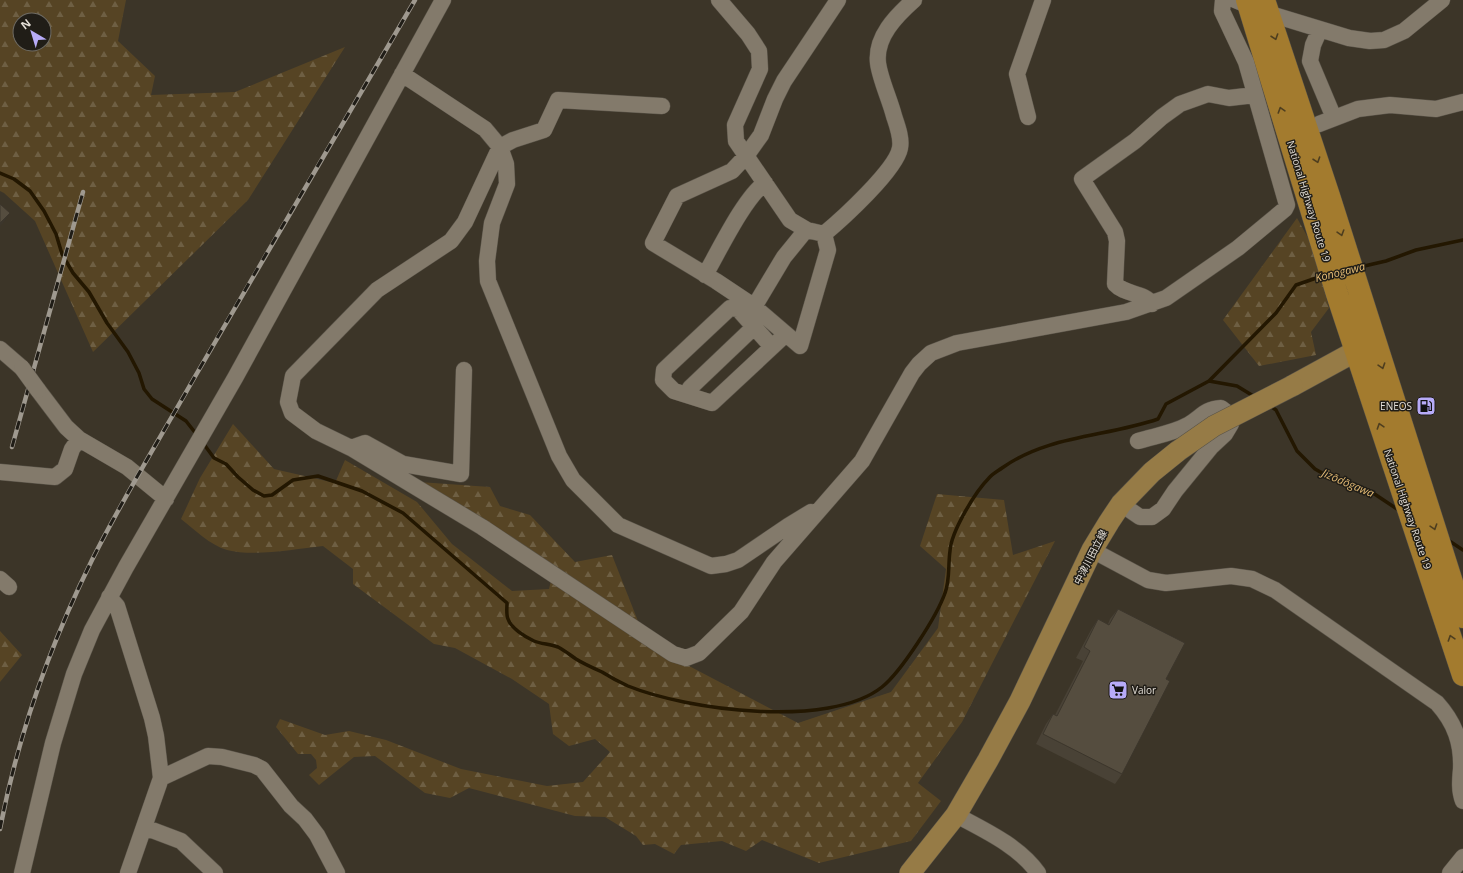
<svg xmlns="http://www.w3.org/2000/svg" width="1463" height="873" font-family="'Open Sans','Noto Sans JP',sans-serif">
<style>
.forest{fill:url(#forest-firs);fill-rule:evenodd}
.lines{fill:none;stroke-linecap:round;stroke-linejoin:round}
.stream{stroke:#231701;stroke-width:3.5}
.minor-casing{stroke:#595348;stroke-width:17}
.major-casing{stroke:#595348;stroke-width:22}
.highway-casing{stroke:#595348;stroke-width:23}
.minor{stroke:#837a6b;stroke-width:16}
.major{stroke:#967b46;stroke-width:21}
.highway{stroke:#a37b2e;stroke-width:22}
.rail-casing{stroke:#9f998f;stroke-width:4.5}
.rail{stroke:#201d17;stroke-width:3;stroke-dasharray:9;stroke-linecap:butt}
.minor-bridge-casing{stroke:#595348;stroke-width:17;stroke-linecap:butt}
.major-bridge-casing{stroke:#595348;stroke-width:22;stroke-linecap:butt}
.minor-bridge{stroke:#837a6b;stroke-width:16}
.major-bridge{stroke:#967b46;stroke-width:21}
.wall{fill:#494236}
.shaded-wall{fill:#3c362c}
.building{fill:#554d3f;stroke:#3c362c}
.oneway{stroke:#4e3e1f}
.labels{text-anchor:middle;stroke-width:3;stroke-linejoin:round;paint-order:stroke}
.street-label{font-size:10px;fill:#e4dfd7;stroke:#201d17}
.poi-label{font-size:10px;fill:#e4dfd7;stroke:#201d17;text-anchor:end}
.water-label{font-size:11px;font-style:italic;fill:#e5bc75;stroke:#201d17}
</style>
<defs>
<pattern id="forest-firs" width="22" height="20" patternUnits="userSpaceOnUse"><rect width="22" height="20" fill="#564424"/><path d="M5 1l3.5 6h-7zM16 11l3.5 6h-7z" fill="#6e5f43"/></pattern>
</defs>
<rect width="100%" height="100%" fill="#3c3528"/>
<!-- forest -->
<path class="forest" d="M 0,0 L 126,0 L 118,41 L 155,76 L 151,95 L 235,92 L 345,47 L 248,200 L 93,352 L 35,221 L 4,193 L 0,191 ZM 20,20 L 44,20 L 44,44 L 20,44 Z
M 1297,218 L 1312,245 L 1329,308 L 1311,332 L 1316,355 L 1259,366 L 1223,320 Z
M 233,424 L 274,469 L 335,483 L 345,460 L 417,502 L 452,544 L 512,591 L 549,589 L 554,568 L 419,482 L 490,487 L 500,506 L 530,515 L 575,562 L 612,555 L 647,644 L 798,723 L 891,692 L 938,628 L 946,569 L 920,546 L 937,494 L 1004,500 L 1013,555 L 1055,541 L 962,722 L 918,783 L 941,801 L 911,841 L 819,863 L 762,840 L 746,851 L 722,841 L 681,845 L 674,854 L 655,844 L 643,845 L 636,836 L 605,817 L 575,816 L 469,788 L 450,798 L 425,793 L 375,756 L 354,757 L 319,785 L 309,775 L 317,768 L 316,760 L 311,754 L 298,754 L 276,727 L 280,719 L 325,735 L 349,731 L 386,740 L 461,769 L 547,786 L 583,782 L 610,752 L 595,739 L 569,746 L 553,734 L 549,704 L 512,679 L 455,648 L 434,644 L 353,584 L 353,569 L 323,546 C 294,549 255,557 227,550 C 210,545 195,530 181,519 L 200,478 Z
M 0,631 L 22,655 L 0,682 Z"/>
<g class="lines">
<!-- stream -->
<path class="stream" d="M 0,173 L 14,179 L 30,191 L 44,211 L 56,234 L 62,254 L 73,273 L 89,292 L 107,323 L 128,352 L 139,373 L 144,389 L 152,399 L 186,421 L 197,435
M 1360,267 L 1386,261 L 1416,250 L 1463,240
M 1209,381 L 1237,386 L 1255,397
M 1270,406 L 1276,410 L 1297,451 L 1315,469 L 1331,478 L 1370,491 L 1400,511
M 203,443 L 214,458 L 226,464 L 238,477 L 253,490 L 264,496 L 272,495 L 293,480 L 318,476 L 362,491 L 403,513 L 507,603 C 507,608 506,615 508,619 C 511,628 525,637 534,641 C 541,644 550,644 558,647 C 564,650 570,655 576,659 C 584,664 593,668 602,672 C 610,677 619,682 628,686 C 687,710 829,729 882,687 C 901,672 937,616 945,593 C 950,580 948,565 950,551 C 951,532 975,492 989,478 C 992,474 998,471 1002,468 C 1048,435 1106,437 1158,419 L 1166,404 L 1209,381 L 1276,313 L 1296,285 L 1325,275
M 1448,540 L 1463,550"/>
<defs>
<path id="minor" d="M 719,0 L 748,34 L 759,51 L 760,69 L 735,125 L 736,141 L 790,220 L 807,230 L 824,234 C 842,219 896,170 900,148 C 902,138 897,125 894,116 C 890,100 880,79 878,63 C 875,37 896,16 914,0
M 1235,0 L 1267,13 L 1349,38 L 1370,41 L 1384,40 L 1404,31 L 1442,0
M 1320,29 L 1313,45 L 1310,61 L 1334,118
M 402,74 L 485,129 L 500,147 L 506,164 L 507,184 L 492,223 L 487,261 L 488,281 L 559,456 L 573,480 L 618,525 L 711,566 L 726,564 L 738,560 L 788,526 L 811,512
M 662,106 L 558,100 L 544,130 L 513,140 L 500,147 L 465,222 L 451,241 L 377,290 L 293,376 L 288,402 L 292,413 L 316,431 L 351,448 L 482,527 L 673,654 L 686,658 L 699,653 L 741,612 L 774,562 L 862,461 L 912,373 L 919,364 L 931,353 L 957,343 L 1126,312 L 1166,298 L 1238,248 L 1285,209 L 1287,205 L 1246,62 L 1222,11 L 1223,0
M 1028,117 L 1017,74 L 1043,0
M 1319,124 L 1358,109 L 1390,105 L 1436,109 L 1463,102
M 824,234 L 828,250 L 800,346 L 752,305 L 716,281 L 653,243 L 677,196 L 732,171 L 746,156 L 761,135 L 775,99 L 784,81 L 838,0
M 705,275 C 719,251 744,198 765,183
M 1152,304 C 1144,292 1125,295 1115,284 L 1117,241 L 1115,232 L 1082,179 L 1135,141 L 1162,117 L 1180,104 L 1208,94 L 1229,98 L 1255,95
M 754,307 L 784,257 L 806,230
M 772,347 L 738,309 L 730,308 L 664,370 L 663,380 L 674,391 L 712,403 L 786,334
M 0,349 L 22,368
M 38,390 L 66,427 L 79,439 L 127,467 L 166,499
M 688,395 L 690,388 L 754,327
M 351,448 L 365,443 L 403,464 L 461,474 L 464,370
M 0,472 L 55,477 L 65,469 L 72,449 L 79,439
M 1121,504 L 1140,517 L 1152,517 L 1163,509 L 1175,491 L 1211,447 L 1225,434 L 1231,424 L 1229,414 L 1221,408 C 1204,409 1201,418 1188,425 C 1174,433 1154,436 1138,441
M 1092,550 L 1148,580 L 1166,583 L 1231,576 L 1252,579 L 1275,590 L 1437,703 C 1455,723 1462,743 1461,769 C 1460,780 1459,791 1463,801
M 0,579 L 9,587
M 109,597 L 117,606 L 152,718 L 156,736 L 161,778 L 128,873
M 161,778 L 208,756 L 222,757 L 254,765 L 262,769 L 291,806 L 305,819 L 317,835 L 337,873
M 956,815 C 984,830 1019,846 1038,873
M 144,827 L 181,841 L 215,873
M 22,873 L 53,743 L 74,674 L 92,630 L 126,567 L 235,378 L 443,0
M 1450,873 L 1463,857"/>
<path id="major" d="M 1292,386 L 1356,351 L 1373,346
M 910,873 L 956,815 L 988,760 L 1020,701 L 1092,550 L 1109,522 L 1121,504 L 1152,472 L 1178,451"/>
<path id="highway" d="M 1247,0 L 1337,294 L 1463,675
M 1264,0 L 1329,196 L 1463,617"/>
</defs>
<!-- minor casing -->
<use href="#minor" class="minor-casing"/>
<!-- major casing -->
<use href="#major" class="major-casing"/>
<!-- highway casing -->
<use href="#highway" class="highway-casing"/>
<!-- minor -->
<use href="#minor" class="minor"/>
<!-- major -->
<use href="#major" class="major"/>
<!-- highway -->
<use href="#highway" class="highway"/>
<defs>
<path id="rail" d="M 12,447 L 83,192
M 0,829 C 18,735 50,645 92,560 C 123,498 159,440 193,380 C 266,253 341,127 415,0"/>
</defs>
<!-- rail casing -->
<use href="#rail" class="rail-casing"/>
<!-- rail -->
<use href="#rail" class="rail"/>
<defs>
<path id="minor-bridge" d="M 22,368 L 38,390"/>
<path id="major-bridge" d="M 1178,451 L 1214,426 L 1292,386"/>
</defs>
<!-- minor-bridge casing -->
<use href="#minor-bridge" class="minor-bridge-casing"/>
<!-- major-bridge casing -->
<use href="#major-bridge" class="major-bridge-casing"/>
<!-- minor-bridge -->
<use href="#minor-bridge" class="minor-bridge"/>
<!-- major-bridge -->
<use href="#major-bridge" class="major-bridge"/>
</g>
<!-- wall -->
<path class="wall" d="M 1118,609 L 1166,679 L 1122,774 L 1115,784 L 1036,744 L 1046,724 L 1053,714 L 1055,715 L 1083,661 L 1076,658 L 1091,630 L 1098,619 L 1108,624 L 1110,619 Z"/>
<!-- shaded-wall -->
<path class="shaded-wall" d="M 10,213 L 3,223 L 0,226 L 0,223 Z"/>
<!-- building -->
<path class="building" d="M 0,204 L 10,213 L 0,223 Z
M 1118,609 L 1185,643 L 1166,679 L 1170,681 L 1122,774 L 1043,734 L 1053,714 L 1057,716 L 1090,651 L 1084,647 L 1098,619 L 1109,625 Z"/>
<!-- one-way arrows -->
<defs><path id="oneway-chevron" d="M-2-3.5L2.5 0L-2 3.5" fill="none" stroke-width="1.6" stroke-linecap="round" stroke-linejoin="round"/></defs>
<g class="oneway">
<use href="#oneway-chevron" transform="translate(1275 37) rotate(71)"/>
<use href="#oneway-chevron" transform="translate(1281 110) rotate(-107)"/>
<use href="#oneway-chevron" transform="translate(1317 160) rotate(71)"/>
<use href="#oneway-chevron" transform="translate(1341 233) rotate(73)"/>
<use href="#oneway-chevron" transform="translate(1382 366) rotate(72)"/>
<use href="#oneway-chevron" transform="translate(1380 426) rotate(-108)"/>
<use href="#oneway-chevron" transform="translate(1434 527) rotate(72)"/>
<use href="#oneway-chevron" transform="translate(1451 638) rotate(-108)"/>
</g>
<!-- icons -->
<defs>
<symbol id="fuel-square" viewBox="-11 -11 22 22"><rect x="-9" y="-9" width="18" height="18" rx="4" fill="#b7abf8" stroke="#201d17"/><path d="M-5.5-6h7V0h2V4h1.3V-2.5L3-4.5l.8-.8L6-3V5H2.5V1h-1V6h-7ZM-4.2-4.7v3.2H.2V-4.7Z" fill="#111"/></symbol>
<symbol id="supermarket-square" viewBox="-11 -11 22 22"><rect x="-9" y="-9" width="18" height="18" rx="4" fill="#b7abf8" stroke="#201d17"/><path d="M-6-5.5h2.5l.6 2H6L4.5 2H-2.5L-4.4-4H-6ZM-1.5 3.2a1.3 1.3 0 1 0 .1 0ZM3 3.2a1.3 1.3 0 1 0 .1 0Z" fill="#111"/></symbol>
</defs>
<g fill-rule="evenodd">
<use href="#fuel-square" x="1415" y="395" width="22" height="22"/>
<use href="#supermarket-square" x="1107" y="679" width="22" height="22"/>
</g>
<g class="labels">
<!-- street labels -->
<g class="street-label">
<text transform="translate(1309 201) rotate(73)" y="4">National Highway Route 19</text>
<text transform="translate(1408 509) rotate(71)" y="4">National Highway Route 19</text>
<text transform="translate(1090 557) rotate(-63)" y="4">中津川田立線</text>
</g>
<!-- poi labels -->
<g class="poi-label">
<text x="1412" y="410">ENEOS</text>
<text x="1132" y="694" text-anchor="start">Valor</text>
</g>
<!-- water labels -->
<g class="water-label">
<text transform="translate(1340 272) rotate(-14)" y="4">Konogawa</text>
<text transform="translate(1348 483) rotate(23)" y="4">Jizōdōgawa</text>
</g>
</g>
<!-- north arrow -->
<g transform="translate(32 32) rotate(322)"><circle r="19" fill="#201d17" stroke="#6e6b64"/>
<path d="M0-3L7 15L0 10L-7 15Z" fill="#b7abf8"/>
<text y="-6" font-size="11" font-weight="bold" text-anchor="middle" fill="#e4dfd7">N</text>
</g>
</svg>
